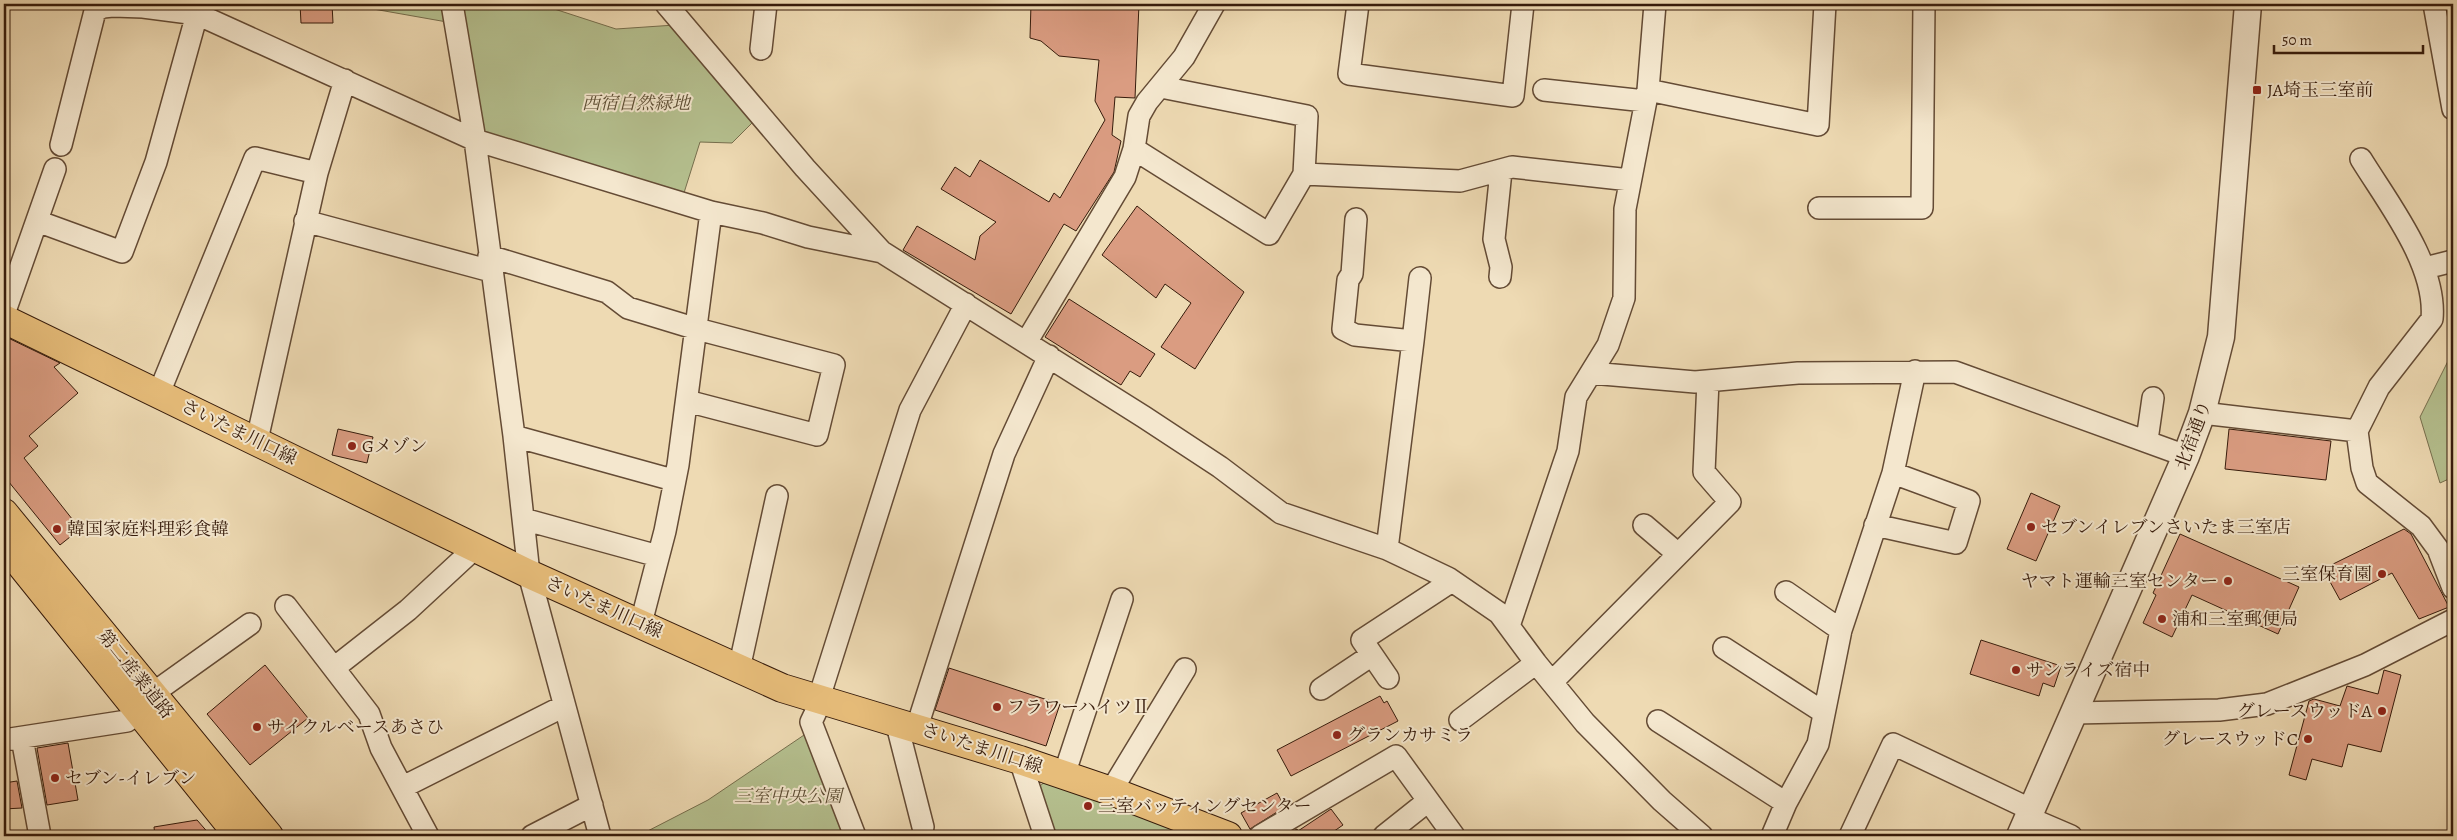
<svg xmlns="http://www.w3.org/2000/svg" width="2457" height="840" font-family="Alegreya,'Noto Serif JP',serif">
<style>
.green{fill:#b5c08f;stroke:#766e4d}
.building{fill:#da9c81;stroke:#361b0b}
.lines{fill:none;stroke-linecap:round;stroke-linejoin:round}
.minor-casing{stroke:#644b35;stroke-width:24}
.tertiary-casing{stroke:#644b35;stroke-width:29}
.primary-casing{stroke:#361b0b;stroke-width:30}
.minor{stroke:#f4e7ce;stroke-width:21}
.tertiary{stroke:#f4e7ce;stroke-width:26}
.primary{stroke:#e7bd7a;stroke-width:28}
.poi-dot{fill:#8f2418;stroke:#f4e7ce;stroke-width:2}
.labels{text-anchor:middle;stroke-width:4;stroke-linejoin:round;paint-order:stroke}
.poi-label{font-size:18px;fill:#361b0b;stroke:#f4e7ce;text-anchor:start}
.park-label{font-size:18px;font-style:italic;fill:#5c4d33;stroke:#f4e7ce}
.street-label{font-size:18px;fill:#361b0b;stroke:#f4e7ce}
</style>
<rect width="100%" height="100%" fill="#eedab3"/>
<filter id="stains"><feTurbulence type="fractalNoise" baseFrequency=".004" numOctaves="4"/><feColorMatrix values="0 0 0 0 .2 0 0 0 0 .09 0 0 0 0 .02 0 0 0 .5 -.17"/></filter>
<radialGradient id="worn" r=".72"><stop offset=".6" stop-color="#630" stop-opacity="0"/><stop offset="1" stop-color="#630" stop-opacity=".3"/></radialGradient>
<!-- green -->
<path class="green" d="M 345,4 L 444,4 L 447,22 Z
M 460,4 L 539,4 L 616,29 L 675,25 L 758,117 L 732,143 L 700,142 L 683,196 L 481,136 Z
M 2453,351 L 2453,477 L 2440,483 L 2420,417 Z
M 810,731 L 847,836 L 638,836 L 708,800 Z
M 1050,777 L 1184,826 L 1187,836 L 1054,836 L 1039,787 Z"/>
<!-- building -->
<path class="building" d="M 300,4 L 332,4 L 333,23 L 301,23 Z
M 1031,4 L 1139,4 L 1135,98 L 1115,97 L 1112,135 L 1121,141 L 1114,172 L 1076,231 L 1064,224 L 1011,314 L 903,250 L 917,226 L 975,260 L 980,236 L 996,222 L 941,189 L 955,167 L 970,177 L 980,160 L 1049,202 L 1054,193 L 1060,198 L 1105,120 L 1095,101 L 1099,60 L 1059,56 L 1041,41 L 1030,38 Z
M 1137,206 L 1244,292 L 1195,369 L 1161,347 L 1191,303 L 1165,284 L 1156,298 L 1102,255 Z
M 1069,299 L 1155,354 L 1140,377 L 1130,371 L 1121,385 L 1045,337 Z
M 4,336 L 60,363 L 54,367 L 78,393 L 29,436 L 38,446 L 24,458 L 80,529 L 60,545 L 4,476 Z
M 338,429 L 373,437 L 367,463 L 332,455 Z
M 2229,429 L 2331,441 L 2326,480 L 2225,469 Z
M 2031,493 L 2060,506 L 2036,561 L 2007,549 Z
M 2404,529 L 2411,534 L 2449,607 L 2419,619 L 2392,573 L 2340,600 L 2323,569 Z
M 2180,534 L 2299,587 L 2278,634 L 2192,595 L 2172,637 L 2143,623 L 2156,595 L 2153,593 Z
M 1981,640 L 2061,666 L 2054,687 L 2043,683 L 2039,696 L 1970,674 Z
M 265,665 L 308,718 L 250,765 L 207,714 Z
M 949,668 L 1060,704 L 1046,746 L 935,710 Z
M 2384,670 L 2401,675 L 2381,752 L 2348,744 L 2342,767 L 2312,759 L 2306,780 L 2289,775 L 2309,701 L 2314,699 L 2340,706 L 2347,686 L 2378,694 Z
M 1380,696 L 1384,703 L 1387,701 L 1398,721 L 1291,776 L 1277,750 Z
M 68,743 L 78,800 L 47,805 L 37,748 Z
M 17,781 L 22,808 L 4,809 L 4,783 Z
M 1277,793 L 1285,807 L 1250,829 L 1241,813 Z
M 1331,809 L 1343,825 L 1327,836 L 1284,836 L 1297,829 L 1298,831 Z
M 197,820 L 211,836 L 155,836 L 154,827 Z"/>
<g class="lines">
<defs>
<path id="minor" d="M 452,4 L 475,140 L 514,436 L 529,574 L 600,836
M 666,4 L 805,168 L 882,252
M 1358,4 L 1349,74 L 1513,96 L 1523,4
M 2434,4 L 2453,109
M 761,49 L 766,4
M 1544,90 L 1645,101
M 1648,90 L 1818,125 L 1825,4
M 61,145 L 95,11 L 103,7 L 113,6 L 143,7 L 197,14 L 475,140 L 711,212 L 763,223 L 808,237 L 882,252 L 1144,417 L 1220,467 L 1281,513 L 1387,549 L 1448,578 L 1499,613 L 1536,663 L 1585,723 L 1662,801 L 1702,836
M 1134,149 L 1269,234 L 1304,174 L 1307,116 L 1161,87
M 1304,174 L 1460,181 L 1512,167 L 1630,180
M 1819,208 L 1922,208 L 1924,4
M 1356,219 L 1352,274 L 1348,280 L 1343,329 L 1355,335 L 1413,341 L 1387,549
M 37,221 L 122,252 L 156,162 L 197,14
M 305,221 L 491,271
M 489,256 L 607,292 L 628,308 L 697,329 L 834,365 L 817,435 L 687,401
M 2425,268 L 2453,261
M 1500,277 L 1501,267 L 1494,239 L 1501,171
M 4,314 L 55,169
M 1027,341 L 1125,177 L 1134,149 L 1139,116 L 1147,102 L 1184,57 L 1214,4
M 1413,341 L 1420,278
M 1591,373 L 1695,382 L 1798,373 L 1955,372 L 2186,456
M 159,393 L 255,158 L 317,173
M 2202,413 L 2357,431 L 2379,387 L 2432,319 C 2437,265 2388,203 2361,159
M 2357,431 L 2362,468 L 2367,483 L 2421,526 L 2438,549 L 2453,588
M 514,436 L 673,480
M 257,440 L 317,173 L 345,80
M 2147,440 L 2153,398
M 523,519 L 658,556
M 1644,525 L 1678,554
M 1875,525 L 1956,543 L 1969,501 L 1893,473
M 1786,592 L 1841,630
M 286,606 L 369,714 L 381,748 L 428,836
M 641,623 L 665,531 L 678,465 L 711,212
M 1509,626 L 1568,451 L 1576,397 L 1608,345 L 1624,298 L 1625,209 L 1648,90 L 1655,4
M 1724,648 L 1823,712
M 334,668 L 408,610 L 475,548
M 739,669 L 777,496
M 1388,678 L 1362,640 L 1452,581
M 1552,682 L 1730,502 L 1704,472 L 1708,381
M 1321,689 L 1372,655
M 152,694 L 250,624
M 819,698 L 910,410 L 966,304
M 822,699 L 811,722 L 855,836
M 2074,713 L 2219,710 L 2267,704 L 2365,665 L 2453,620
M 1460,720 L 1536,663
M 896,721 L 923,827
M 1658,721 L 1786,803
M 917,727 L 1004,454 L 1049,356
M 22,738 L 40,836
M 4,740 L 127,721 L 138,712
M 1020,760 L 1045,836
M 1064,775 L 1122,599
M 403,787 L 564,706
M 1111,791 L 1185,669
M 2029,818 L 2071,836
M 532,836 L 592,805
M 1260,836 L 1396,756 L 1454,836
M 1384,836 L 1428,801
M 1772,836 L 1786,803 L 1818,744 L 1841,630 L 1893,473 L 1915,371
M 1850,836 L 1893,744 L 2032,810"/>
<path id="tertiary" d="M 2020,836 L 2186,456 L 2202,413 L 2221,337 L 2248,4"/>
<path id="primary" d="M 4,319 L 529,574 L 782,688 L 1020,760 L 1111,791 L 1228,836
M 4,513 L 269,836
M 4,544 L 239,836"/>
</defs>
<!-- minor casing -->
<use href="#minor" class="minor-casing"/>
<!-- tertiary casing -->
<use href="#tertiary" class="tertiary-casing"/>
<!-- primary casing -->
<use href="#primary" class="primary-casing"/>
<!-- minor -->
<use href="#minor" class="minor"/>
<!-- tertiary -->
<use href="#tertiary" class="tertiary"/>
<!-- primary -->
<use href="#primary" class="primary"/>
</g>
<!-- markers -->
<g class="poi-dot">
<rect x="2252" y="85" width="10" height="10" rx="2.5"/>
<circle cx="352" cy="446" r="5"/>
<circle cx="2031" cy="527" r="5"/>
<circle cx="57" cy="529" r="5"/>
<circle cx="2382" cy="574" r="5"/>
<circle cx="2228" cy="581" r="5"/>
<circle cx="2162" cy="619" r="5"/>
<circle cx="2016" cy="670" r="5"/>
<circle cx="997" cy="707" r="5"/>
<circle cx="2382" cy="711" r="5"/>
<circle cx="257" cy="727" r="5"/>
<circle cx="1337" cy="735" r="5"/>
<circle cx="2308" cy="739" r="5"/>
<circle cx="55" cy="778" r="5"/>
<circle cx="1088" cy="806" r="5"/>
</g>
<g class="labels">
<!-- poi labels -->
<g class="poi-label">
<text x="2267" y="96">JA埼玉三室前</text>
<text x="362" y="452">Gメゾン</text>
<text x="2041" y="533">セブンイレブンさいたま三室店</text>
<text x="67" y="535">韓国家庭料理彩食韓</text>
<text x="2372" y="580" text-anchor="end">三室保育園</text>
<text x="2218" y="587" text-anchor="end">ヤマト運輸三室センター</text>
<text x="2172" y="625">浦和三室郵便局</text>
<text x="2026" y="676">サンライズ宿中</text>
<text x="1007" y="713">フラワーハイツⅡ</text>
<text x="2372" y="717" text-anchor="end">グレースウッドA</text>
<text x="267" y="733">サイクルベースあさひ</text>
<text x="1347" y="741">グランカサミラ</text>
<text x="2298" y="745" text-anchor="end">グレースウッドC</text>
<text x="65" y="784">セブン-イレブン</text>
<text x="1098" y="812">三室バッティングセンター</text>
</g>
<!-- park labels -->
<g class="park-label">
<text x="636" y="109">西宿自然緑地</text>
<text x="788" y="802">三室中央公園</text>
</g>
<!-- street labels -->
<g class="street-label">
<text transform="translate(239 432) rotate(26)" y="6">さいたま川口線</text>
<text transform="translate(2193 435) rotate(-70)" y="6">北宿通り</text>
<text transform="translate(604 607) rotate(24)" y="6">さいたま川口線</text>
<text transform="translate(136 674) rotate(51)" y="6">第二産業道路</text>
<text transform="translate(982 748) rotate(18)" y="6">さいたま川口線</text>
</g>
</g>
<!-- margin -->
<rect width="2457" height="840" fill="none" stroke="#eedab3" stroke-width="20"/>
<rect x="5" y="5" width="2447" height="830" fill="none" stroke="#361b0b" stroke-width="2.5"/>
<rect x="10" y="10" width="2437" height="820" fill="none" stroke="#361b0b"/>
<!-- scale -->
<path d="M2274 45v8h149v-8" fill="none" stroke="#361b0b" stroke-width="2.5"/>
<text x="2282" y="45" font-size="15" fill="#361b0b" stroke="#f4e7ce" stroke-width="4" paint-order="stroke">50 m</text>
<rect width="100%" height="100%" filter="url(#stains)"/>
<rect width="100%" height="100%" fill="url(#worn)"/>
</svg>
